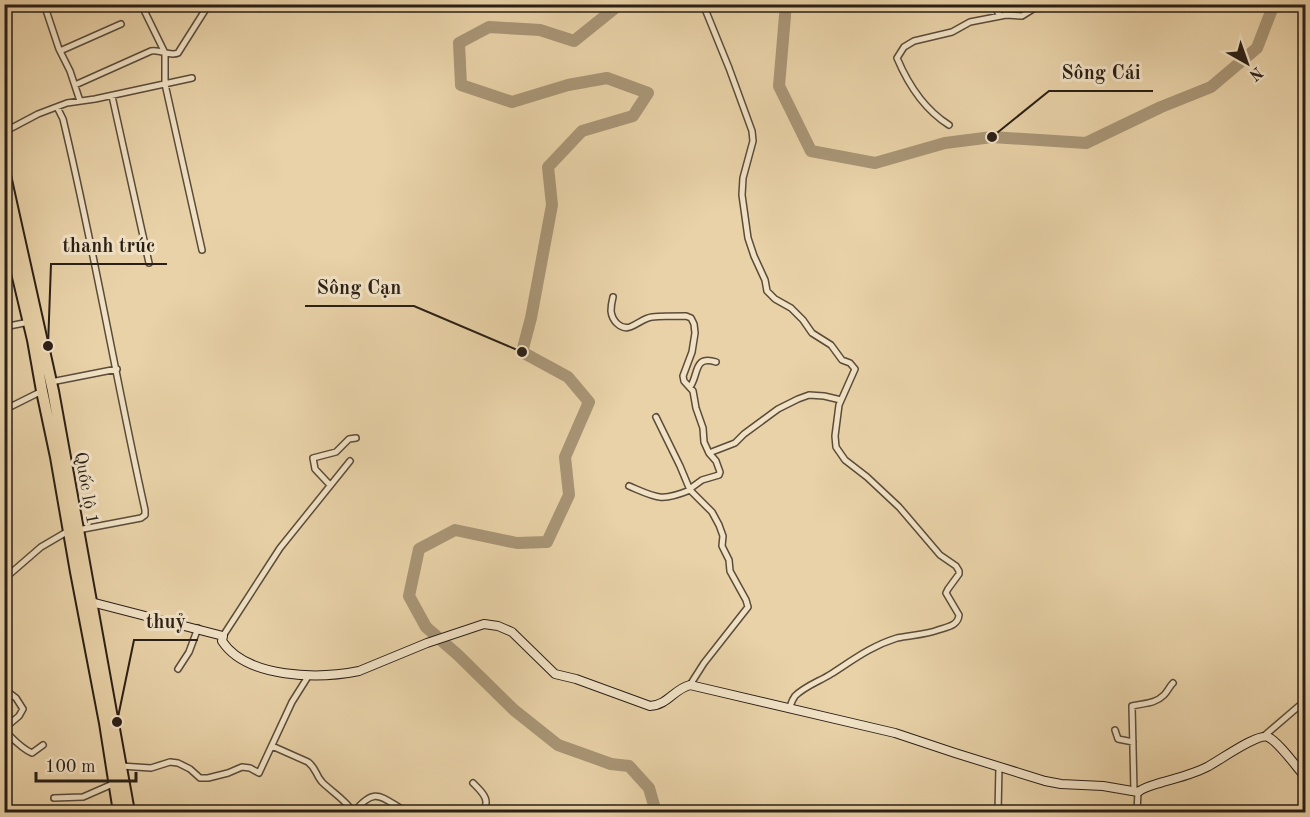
<svg xmlns="http://www.w3.org/2000/svg" width="1310" height="817" font-family="'Old Standard TT',serif">
<style>
.lines{fill:none;stroke-linecap:round;stroke-linejoin:round}
.river{stroke:#a89576;stroke-width:12}
.street-casing{stroke:#5a4c3a;stroke-width:8}
.secondary-casing{stroke:#2a1f16;stroke-width:10}
.highway-casing{stroke:#2a1f16;stroke-width:14}
.street{stroke:#f1e2c6;stroke-width:5}
.secondary{stroke:#f1e2c6;stroke-width:8}
.highway{stroke:#e9d2a8;stroke-width:10}
.labels{text-anchor:middle;stroke-width:6;stroke-linejoin:round;paint-order:stroke}
.street-label{font-size:18px;fill:#2a1f16;stroke:#f1e2c6}
.leader{fill:none;stroke:#2a1f16;stroke-width:2}
.callout-dot{fill:#2a1f16;stroke:#f1e2c6;stroke-width:2}
.callout-label{font-size:20px;text-anchor:middle;font-weight:bold;fill:#2a1f16;stroke:#f1e2c6;stroke-width:6;stroke-linejoin:round;paint-order:stroke}
</style>
<rect width="100%" height="100%" fill="#e9d2a8"/>
<filter id="stains"><feTurbulence type="fractalNoise" baseFrequency=".00333" numOctaves="4"/><feColorMatrix values="0 0 0 0 .2 0 0 0 0 .09 0 0 0 0 .02 0 0 0 .5 -.17"/></filter>
<radialGradient id="worn" r=".72"><stop offset=".6" stop-color="#630" stop-opacity="0"/><stop offset="1" stop-color="#630" stop-opacity=".3"/></radialGradient>
<g class="lines">
<!-- river -->
<path class="river" d="M 620,4 L 574,41 L 540,30 L 489,27 L 459,43 L 461,85 L 512,102 L 568,85 L 607,78 L 648,93 L 633,116 L 582,131 L 548,167 L 552,205 L 531,318 L 522,352 L 568,377 L 589,402 L 565,457 L 569,495 L 547,542 L 517,543 L 455,530 L 419,549 L 409,596 L 426,627 L 458,655 L 514,710 L 558,745 L 611,764 L 629,766 L 649,788 L 656,812
M 786,4 L 779,86 L 811,151 L 875,163 L 945,143 L 992,137 L 1086,143 L 1161,107 L 1211,87 L 1257,48 L 1274,4"/>
<defs>
<path id="street" d="M 44,4 L 59,49 L 70,71 L 80,101
M 141,4 L 165,53 L 165,84 L 202,250
M 703,4 L 729,68 L 752,131 L 753,141 L 743,178 L 742,195 L 748,238 L 754,256 L 765,280 L 767,291 L 775,299 L 791,308 L 803,320 L 812,333 L 831,345 L 842,360 L 850,363 L 855,369 L 839,405 L 835,436 L 836,447 L 845,460 L 867,477 L 899,507 L 940,555 L 956,566 L 959,571 L 959,574 L 948,589 L 946,593 L 959,615 C 958,626 947,627 938,630 C 925,635 910,635 897,638 C 871,646 853,660 831,674 C 820,681 805,686 795,696 C 792,700 791,704 789,709
M 993,4 L 1000,16
M 60,51 L 121,24
M 75,85 L 151,51 C 161,49 169,57 178,53 L 209,4
M 112,96 L 149,263
M 57,107 L 63,119 C 94,248 116,380 145,510 L 145,515 L 141,518 L 78,530
M 949,125 C 925,110 908,84 897,58 L 904,47 L 914,41 L 952,32 L 970,22 L 1006,15 L 1022,16 L 1041,4
M 4,132 L 38,114 L 67,103 L 95,99 L 192,78
M 613,297 C 612,301 611,306 611,311 C 612,321 621,330 630,327 C 638,324 644,318 652,317 C 663,316 675,316 686,316 L 691,318 L 694,324 L 695,333 L 692,352 L 683,376 L 684,381 L 693,391 L 696,408 L 703,428 L 704,442 L 709,453
M 4,327 L 29,322
M 51,382 L 117,369
M 690,387 C 699,375 693,355 716,362
M 4,410 L 42,391
M 656,417 L 680,466 L 690,490
M 330,485 L 315,469 L 313,458 L 336,452 L 349,439 L 356,438
M 629,486 C 657,498 661,502 690,490
M 4,579 L 41,547 L 70,530
M 223,636 L 280,548 L 350,461
M 178,669 L 189,652 L 198,628
M 690,685 L 704,663 L 748,607 L 746,600 L 730,571 L 729,560 L 722,546 L 723,536 L 719,525 L 712,512 L 691,491 L 691,488 L 702,480 L 719,475 L 720,472 L 716,461 L 709,453 L 735,443 L 744,434 L 778,409 L 798,399 L 809,395 L 824,396 L 841,400
M 4,689 L 16,698 L 23,709 L 19,716 L 6,727 L 6,732 C 14,740 22,749 32,753 L 43,745
M 1115,730 L 1118,739 L 1133,742
M 1264,736 L 1306,700
M 272,746 L 308,762 C 317,769 315,774 322,782 C 332,792 346,800 353,812
M 121,766 L 151,768 L 170,762 L 178,763 L 190,769 L 200,778 L 208,778 L 228,773 L 242,767 L 250,768 L 259,773 L 292,702 L 309,675
M 473,783 C 478,788 487,796 486,803 C 486,807 484,809 482,812
M 1134,791 L 1132,706 C 1144,703 1155,704 1164,695 C 1168,691 1169,687 1173,683
M 54,798 L 83,797 L 115,783
M 354,812 C 376,785 381,798 407,812 L 412,812
M 998,812 L 999,767
M 1137,812 L 1138,792"/>
<path id="secondary" d="M 91,602 L 223,636 L 222,641 C 247,679 319,679 359,671 L 427,643 L 484,624 L 498,626 L 512,632 L 555,674 L 576,679 L 650,706 C 668,705 674,689 690,685 L 895,733 L 955,753 L 1045,781 L 1061,784 L 1103,786 L 1138,792 C 1146,786 1154,785 1163,782 C 1178,778 1193,774 1207,767 C 1219,761 1257,733 1268,737 C 1278,741 1298,769 1306,778"/>
<path id="highway" d="M 4,171 L 53,391 L 129,812
M 4,218 L 33,340 L 42,391 L 56,457 L 76,572 L 105,723 L 119,812"/>
</defs>
<!-- street casing -->
<use href="#street" class="street-casing"/>
<!-- secondary casing -->
<use href="#secondary" class="secondary-casing"/>
<!-- highway casing -->
<use href="#highway" class="highway-casing"/>
<!-- street -->
<use href="#street" class="street"/>
<!-- secondary -->
<use href="#secondary" class="secondary"/>
<!-- highway -->
<use href="#highway" class="highway"/>
</g>
<g class="labels">
<!-- street labels -->
<g class="street-label">
<text transform="translate(87 488) rotate(80)" y="6">Quốc lộ 1</text>
</g>
</g>
<!-- callouts -->
<path class="leader" d="M992 137L1049 91H1153M48 346L51 264H167M522 352L414 306H305M117 722L134 640H198"/>
<g class="callout-dot">
<circle cx="992" cy="137" r="6"/>
<circle cx="48" cy="346" r="6"/>
<circle cx="522" cy="352" r="6"/>
<circle cx="117" cy="722" r="6"/>
</g>
<g class="callout-label">
<text x="1101" y="79">Sông Cái</text>
<text x="109" y="252">thanh trúc</text>
<text x="359" y="294">Sông Cạn</text>
<text x="166" y="628">thuỷ</text>
</g>
<!-- margin -->
<rect width="1310" height="817" fill="none" stroke="#e9d2a8" stroke-width="24"/>
<rect x="6" y="6" width="1298" height="805" fill="none" stroke="#2a1f16" stroke-width="3"/>
<rect x="12" y="12" width="1286" height="793" fill="none" stroke="#2a1f16" stroke-width="1.5"/>
<!-- north arrow -->
<g transform="translate(1247 63) rotate(140)" stroke="#f1e2c6" stroke-width="4.5" paint-order="stroke">
<path d="M0-4.5L10 22L0 15L-10 22Z" fill="#2a1f16"/>
<text y="-9" font-size="16" font-weight="bold" text-anchor="middle" fill="#2a1f16">N</text>
</g>
<!-- scale -->
<path d="M36 772v9h100v-9" fill="none" stroke="#2a1f16" stroke-width="3"/>
<text x="45" y="772" font-size="18" fill="#2a1f16" stroke="#f1e2c6" stroke-width="4.5" paint-order="stroke">100 m</text>
<rect width="100%" height="100%" filter="url(#stains)"/>
<rect width="100%" height="100%" fill="url(#worn)"/>
</svg>
